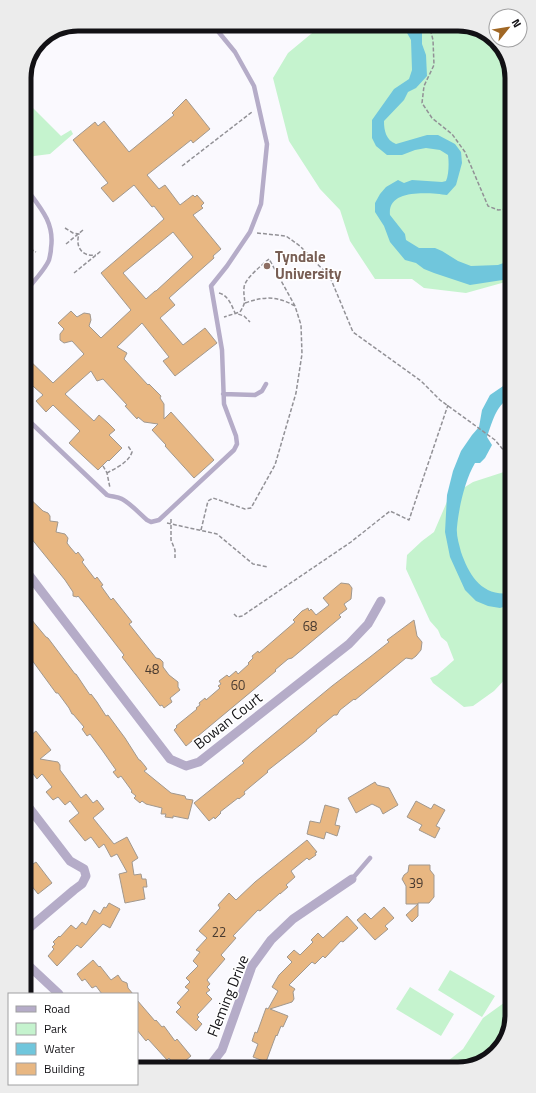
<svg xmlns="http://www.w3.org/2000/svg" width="536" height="1093" font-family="'Titillium Web',sans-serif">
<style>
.green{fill:#c5f3ce}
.water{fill:#70c6dc}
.building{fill:#e8b782;stroke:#a1988e;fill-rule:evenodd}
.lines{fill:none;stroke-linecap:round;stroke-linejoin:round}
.path{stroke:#929196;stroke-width:1.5;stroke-dasharray:4 2;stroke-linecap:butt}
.service{stroke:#b5acc8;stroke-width:4.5}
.minor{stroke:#b5acc8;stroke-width:9}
.education-dot{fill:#8d6e63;stroke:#fff;stroke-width:1.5}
.labels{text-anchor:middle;stroke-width:3;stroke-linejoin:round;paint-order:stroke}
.number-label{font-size:13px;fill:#483a30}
.education-label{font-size:15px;font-weight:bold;fill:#785e54;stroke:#fff;text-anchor:start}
.street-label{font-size:15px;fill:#121115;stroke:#fff}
.rim{fill:none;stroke:#121115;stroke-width:5}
</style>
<rect width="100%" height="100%" fill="#faf9fe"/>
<!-- green -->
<path class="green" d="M 323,24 L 461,24 L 491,35 L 508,58 L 509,281 L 466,293 L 424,288 L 412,279 L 375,279 L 350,241 L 340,210 L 320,189 L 289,141 L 273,78 L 288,53 Z
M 27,68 L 31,75 L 26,100 L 31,106 L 61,136 L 71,130 L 73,134 L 50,154 L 34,156 L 24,162 L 24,75 Z
M 510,470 L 511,673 L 494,691 L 473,706 L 464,707 L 433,683 L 430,678 L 437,675 L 454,660 L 447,642 L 441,637 L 438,630 L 430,621 L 406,569 L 407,555 L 422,541 L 434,532 L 449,497 L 473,482 Z
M 450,970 L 495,996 L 482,1017 L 438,990 Z
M 410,987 L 454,1014 L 441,1036 L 396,1009 Z
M 512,997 L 512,1015 L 503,1045 L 478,1065 L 443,1065 L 463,1049 L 483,1018 Z"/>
<!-- water -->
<path class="water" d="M 402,24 L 418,24 L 422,29 L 422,44 L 426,55 L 427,76 L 416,88 L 408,92 L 404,100 L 384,121 C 384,131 386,140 396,144 L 427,135 L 438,135 L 455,144 L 461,152 L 462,163 L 456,185 L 447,195 C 430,193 387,188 390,215 L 405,234 L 406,240 L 419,248 L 435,248 L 442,251 L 458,261 L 471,266 L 498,265 L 509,261 L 509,279 L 470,285 L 434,273 L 424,269 L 416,263 L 405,260 L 390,242 L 384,226 L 375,212 L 375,203 L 380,194 L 386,187 L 398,180 L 404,183 L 412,180 L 442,182 L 446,181 C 449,174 449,162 448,155 L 440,150 L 426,148 L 415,150 L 402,155 L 387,155 L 376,146 L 372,138 L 372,120 L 394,89 L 409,79 L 412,70 L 411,40 Z
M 509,382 L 509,399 C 496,405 492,423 487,437 L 492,445 L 485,458 L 480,463 L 475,463 C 465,480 459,507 457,527 C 456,535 459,544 461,552 C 469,575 482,597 510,593 L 510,605 L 500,608 L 488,606 L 476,601 L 465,590 L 450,557 L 445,532 L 447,495 L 453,471 L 461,451 L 472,435 L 479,427 L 482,410 L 490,395 Z"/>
<!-- building -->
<path class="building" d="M 186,99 L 210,129 L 193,143 L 191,140 L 147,175 L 159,189 L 165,185 L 180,205 L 193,195 L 195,197 L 197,195 L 204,203 L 201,206 L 203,208 L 193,215 L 221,249 L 213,256 L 214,258 L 169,298 L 175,305 L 160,318 L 183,345 L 205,328 L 217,343 L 175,376 L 163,361 L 169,357 L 142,323 L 117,347 L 127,353 L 124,359 L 148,385 L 149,384 L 161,396 L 160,398 L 164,404 L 164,419 L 171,412 L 214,460 L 194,478 L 165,446 L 166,445 L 152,430 L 158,424 L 144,422 L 138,417 L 137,419 L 125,406 L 127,405 L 103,379 L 97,381 L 91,371 L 65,394 L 94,421 L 99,415 L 108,423 L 115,430 L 109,435 L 122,448 L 109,461 L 108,460 L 98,470 L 69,443 L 80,431 L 53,405 L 46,412 L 36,401 L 43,395 L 25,379 L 25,356 L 53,383 L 84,354 L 72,341 L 64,343 L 60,340 L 60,334 L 64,329 L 58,323 L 71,311 L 77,317 L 84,313 L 90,314 L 91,320 L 89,326 L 101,338 L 131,310 L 101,273 L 164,219 L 154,206 L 152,207 L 134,185 L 113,202 L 101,188 L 108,183 L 73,140 L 95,122 L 98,126 L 104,121 L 129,152 L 174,115 L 172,113 ZM 173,232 L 193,257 L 156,291 L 155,291 L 146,299 L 123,273 Z
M 26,495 L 43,511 L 48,513 L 50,516 L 50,521 L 58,522 L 56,532 L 65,534 L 68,538 L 67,543 L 70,547 L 76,554 L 78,552 L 84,560 L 82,562 L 95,579 L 97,577 L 103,585 L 101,586 L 111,600 L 113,598 L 132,622 L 129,624 L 156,658 L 160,659 L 163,662 L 163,667 L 169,675 L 178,682 L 178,687 L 180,690 L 170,698 L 172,702 L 164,708 L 162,705 L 160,706 L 122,657 L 124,655 L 83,602 L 78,596 L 77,597 L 73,596 L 73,592 L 65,580 L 26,532 Z
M 341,583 L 349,584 L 352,588 L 351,599 L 344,604 L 347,609 L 339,615 L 341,617 L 292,658 L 288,659 L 275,670 L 276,671 L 186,746 L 174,730 L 177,727 L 176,726 L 197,709 L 196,708 L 200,705 L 199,703 L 205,698 L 206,700 L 220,688 L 218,686 L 221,684 L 219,681 L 227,675 L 229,677 L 236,671 L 238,674 L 249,664 L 248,663 L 253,658 L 252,656 L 258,651 L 259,653 L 295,622 L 293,620 L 302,611 L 308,608 L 309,611 L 311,609 L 316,615 L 329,605 L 323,598 Z
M 26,613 L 46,637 L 48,638 L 75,674 L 76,674 L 90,695 L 91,694 L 97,702 L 106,716 L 108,715 L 125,738 L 139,760 L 140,760 L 145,766 L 147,769 L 144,771 L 171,793 L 185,796 L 186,799 L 193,800 L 188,819 L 173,816 L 173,818 L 165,817 L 166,814 L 161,814 L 162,808 L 146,804 L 142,801 L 140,803 L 134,798 L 136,796 L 131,792 L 132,791 L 121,776 L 118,778 L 113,772 L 116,770 L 102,750 L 90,734 L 87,736 L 82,729 L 84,727 L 73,714 L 72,714 L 69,708 L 58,693 L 56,693 L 26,652 Z
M 414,620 L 417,636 L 422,642 L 421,650 L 416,656 L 412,659 L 406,658 L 355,700 L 354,699 L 340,710 L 337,715 L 334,715 L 316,730 L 317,731 L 304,742 L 267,771 L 268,772 L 244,792 L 245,794 L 239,799 L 238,798 L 220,812 L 221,813 L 215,819 L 214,817 L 209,821 L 194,803 L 244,763 L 242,761 L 252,752 L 332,686 L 370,657 L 389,642 L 387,640 Z
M 27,729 L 31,735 L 36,731 L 51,750 L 40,759 L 58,762 L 60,765 L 60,770 L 81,798 L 86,794 L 93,803 L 97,800 L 104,809 L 93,818 L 114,844 L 127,837 L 138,858 L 132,862 L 134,875 L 141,874 L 142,879 L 146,879 L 147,887 L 143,887 L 145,899 L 125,903 L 119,874 L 127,872 L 117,854 L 111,857 L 104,844 L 99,848 L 91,837 L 85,841 L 69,821 L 79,813 L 70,801 L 65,805 L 58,797 L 53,800 L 46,792 L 52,787 L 42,774 L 37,779 L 27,766 Z
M 375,782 L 377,785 L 389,788 L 398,805 L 383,814 L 380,808 L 372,804 L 356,813 L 348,798 Z
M 416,801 L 431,809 L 434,804 L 445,810 L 436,826 L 440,828 L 435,838 L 419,830 L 422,825 L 407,817 Z
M 325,805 L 339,809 L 335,825 L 340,826 L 337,836 L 326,832 L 324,839 L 307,834 L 310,821 L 320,823 Z
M 307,840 L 317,852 L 315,853 L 316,855 L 309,860 L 307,858 L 291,871 L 295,877 L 286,885 L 288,887 L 280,894 L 280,893 L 260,911 L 258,910 L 233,936 L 236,938 L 221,955 L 225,959 L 207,980 L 210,984 L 207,987 L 210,990 L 206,993 L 212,999 L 197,1015 L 199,1017 L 197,1019 L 202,1024 L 196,1031 L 176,1012 L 181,1007 L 177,1003 L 189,990 L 185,987 L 190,982 L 186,978 L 198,966 L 193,961 L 200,952 L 196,950 L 207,938 L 199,931 L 220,908 L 218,905 L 229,893 L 236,900 L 255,882 Z
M 36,862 L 52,883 L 38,894 L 27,880 L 27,868 Z
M 409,865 L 430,865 L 430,870 L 434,875 L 434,897 L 429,903 L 418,903 L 418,916 L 412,922 L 406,915 L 418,904 L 406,904 L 406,886 L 402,879 L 404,875 L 408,872 Z
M 109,903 L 120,909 L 110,928 L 103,924 L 81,948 L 77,945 L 57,966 L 48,956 L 54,949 L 52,947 L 55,944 L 53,942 L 59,936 L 60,937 L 71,925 L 76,929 L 82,922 L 86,925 L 94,910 L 100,914 L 104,907 L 106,908 Z
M 384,907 L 394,918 L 385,926 L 388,929 L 375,940 L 357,920 L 365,913 L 371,919 Z
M 347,916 L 358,928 L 343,942 L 341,941 L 325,958 L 323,956 L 315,964 L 312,962 L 289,985 L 295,989 L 293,992 L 294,999 L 292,1002 L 270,1009 L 288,1016 L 283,1027 L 281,1026 L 277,1036 L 276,1035 L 266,1062 L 253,1057 L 258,1044 L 252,1041 L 255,1032 L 257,1033 L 266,1008 L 268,1009 L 278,991 L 272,987 L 279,975 L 292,962 L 287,957 L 294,950 L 300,955 L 313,942 L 311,940 L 318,933 L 323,938 Z
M 93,960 L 99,967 L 100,966 L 111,980 L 118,975 L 122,981 L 127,983 L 128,988 L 133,994 L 102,994 L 96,986 L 92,988 L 85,979 L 82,981 L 77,974 Z
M 137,1000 L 155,1021 L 156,1020 L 162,1027 L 164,1026 L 175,1041 L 177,1039 L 191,1056 L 179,1066 L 176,1068 L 169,1058 L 167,1060 L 148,1039 L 146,1041 L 137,1030 Z"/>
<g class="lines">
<!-- path -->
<path class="path" d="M 429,24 L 433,40 L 434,65 L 424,86 L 422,103 L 432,118 L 452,134 L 465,152 L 488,206 L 498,210 L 509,209
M 182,166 L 252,112
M 65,228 L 73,233 L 79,234 C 75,247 82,257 96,255
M 25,232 C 28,237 32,246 29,252
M 257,233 L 286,236 L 300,246 L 330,277 L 353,332 L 421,381 L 440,400 L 495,440 L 510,458
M 66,244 L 83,230
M 30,249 L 36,252
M 74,273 L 101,251
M 219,293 C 228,295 232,306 235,313 L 244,316 L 250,322
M 245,303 C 265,296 277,296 295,306
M 103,466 L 107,473 L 110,488
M 107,473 C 116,468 129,462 132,452 L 128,446
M 171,519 L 171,540 L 175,550 L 175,558
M 167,523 L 217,534 L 253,564 L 268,567
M 201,530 L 208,501 L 213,498 L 245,509 L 251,508 L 275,465 L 296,393 L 302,354 L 301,325 L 295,306 L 269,259 C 262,265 244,279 244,288 C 243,301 248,299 240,312 L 224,317
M 234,614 L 237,617 L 242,616 L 351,542 L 390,511 L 409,520 L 448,405"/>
<!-- service -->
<path class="service" d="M 25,187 C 39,206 55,222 51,248 C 51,251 50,256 49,260 C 45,270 32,283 25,292
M 223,394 L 255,395 L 262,391 L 266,384
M 26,418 L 107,495 C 112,497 117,496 122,499 C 131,504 139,513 147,520 L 151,522 L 159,520 L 234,450 L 237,444 L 236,436 L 224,404 L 222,350 L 211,286 L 227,266 L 250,232 L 261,204 L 267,144 L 254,86 L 235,52 L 212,24
M 352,879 L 370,858"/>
<!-- minor -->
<path class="minor" d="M 26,571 L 170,759 L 186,766 L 199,762 L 349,644 L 368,624 L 381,601
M 27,805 L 70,861 L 84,869 L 86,876 L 82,884 L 74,890 L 28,929
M 28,965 L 59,994
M 137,1066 L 139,1068
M 208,1068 L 222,1050 L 252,966 L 271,940 L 293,919 L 352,879"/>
</g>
<!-- markers -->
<circle class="education-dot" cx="267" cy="266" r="4"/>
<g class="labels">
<!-- number labels -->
<g class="number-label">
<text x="310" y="631">68</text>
<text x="152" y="674">48</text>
<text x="238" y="690">60</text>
<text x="416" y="888">39</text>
<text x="219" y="937">22</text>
</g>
<!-- education labels -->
<g class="education-label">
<text x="275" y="262">Tyndale<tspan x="275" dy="17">University</tspan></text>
</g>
<!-- street labels -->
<g class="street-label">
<text transform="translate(228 721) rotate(-38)" y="5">Bowan Court</text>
<text transform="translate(228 996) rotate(-68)" y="5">Fleming Drive</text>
</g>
</g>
<!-- crop -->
<path d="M0 0H536V1093H0ZM78 31H458A47 47 0 0 1 505 78V1015A47 47 0 0 1 458 1062H78A47 47 0 0 1 31 1015V78A47 47 0 0 1 78 31Z" fill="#ececec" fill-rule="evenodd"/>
<path class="rim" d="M78 31H458A47 47 0 0 1 505 78V1015A47 47 0 0 1 458 1062H78A47 47 0 0 1 31 1015V78A47 47 0 0 1 78 31Z"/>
<!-- legend -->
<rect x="8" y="993" width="130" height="92" fill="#ffffff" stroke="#a0a0a1"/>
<rect x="16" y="1006" width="20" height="6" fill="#b5acc8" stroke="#a0a0a1"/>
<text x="44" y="1013" font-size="12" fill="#121115">Road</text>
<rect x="16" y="1023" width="20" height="12" fill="#c5f3ce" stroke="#a0a0a1"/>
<text x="44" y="1033" font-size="12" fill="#121115">Park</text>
<rect x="16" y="1043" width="20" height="12" fill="#70c6dc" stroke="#a0a0a1"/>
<text x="44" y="1053" font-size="12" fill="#121115">Water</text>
<rect x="16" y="1063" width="20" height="12" fill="#e8b782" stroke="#a0a0a1"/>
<text x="44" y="1073" font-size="12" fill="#121115">Building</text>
<!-- north arrow -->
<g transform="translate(508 28) rotate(60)"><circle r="19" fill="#ffffff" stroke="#a0a0a1"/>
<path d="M0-3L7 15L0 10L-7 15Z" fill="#a06724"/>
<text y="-6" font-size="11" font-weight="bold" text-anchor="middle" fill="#121115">N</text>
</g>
</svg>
